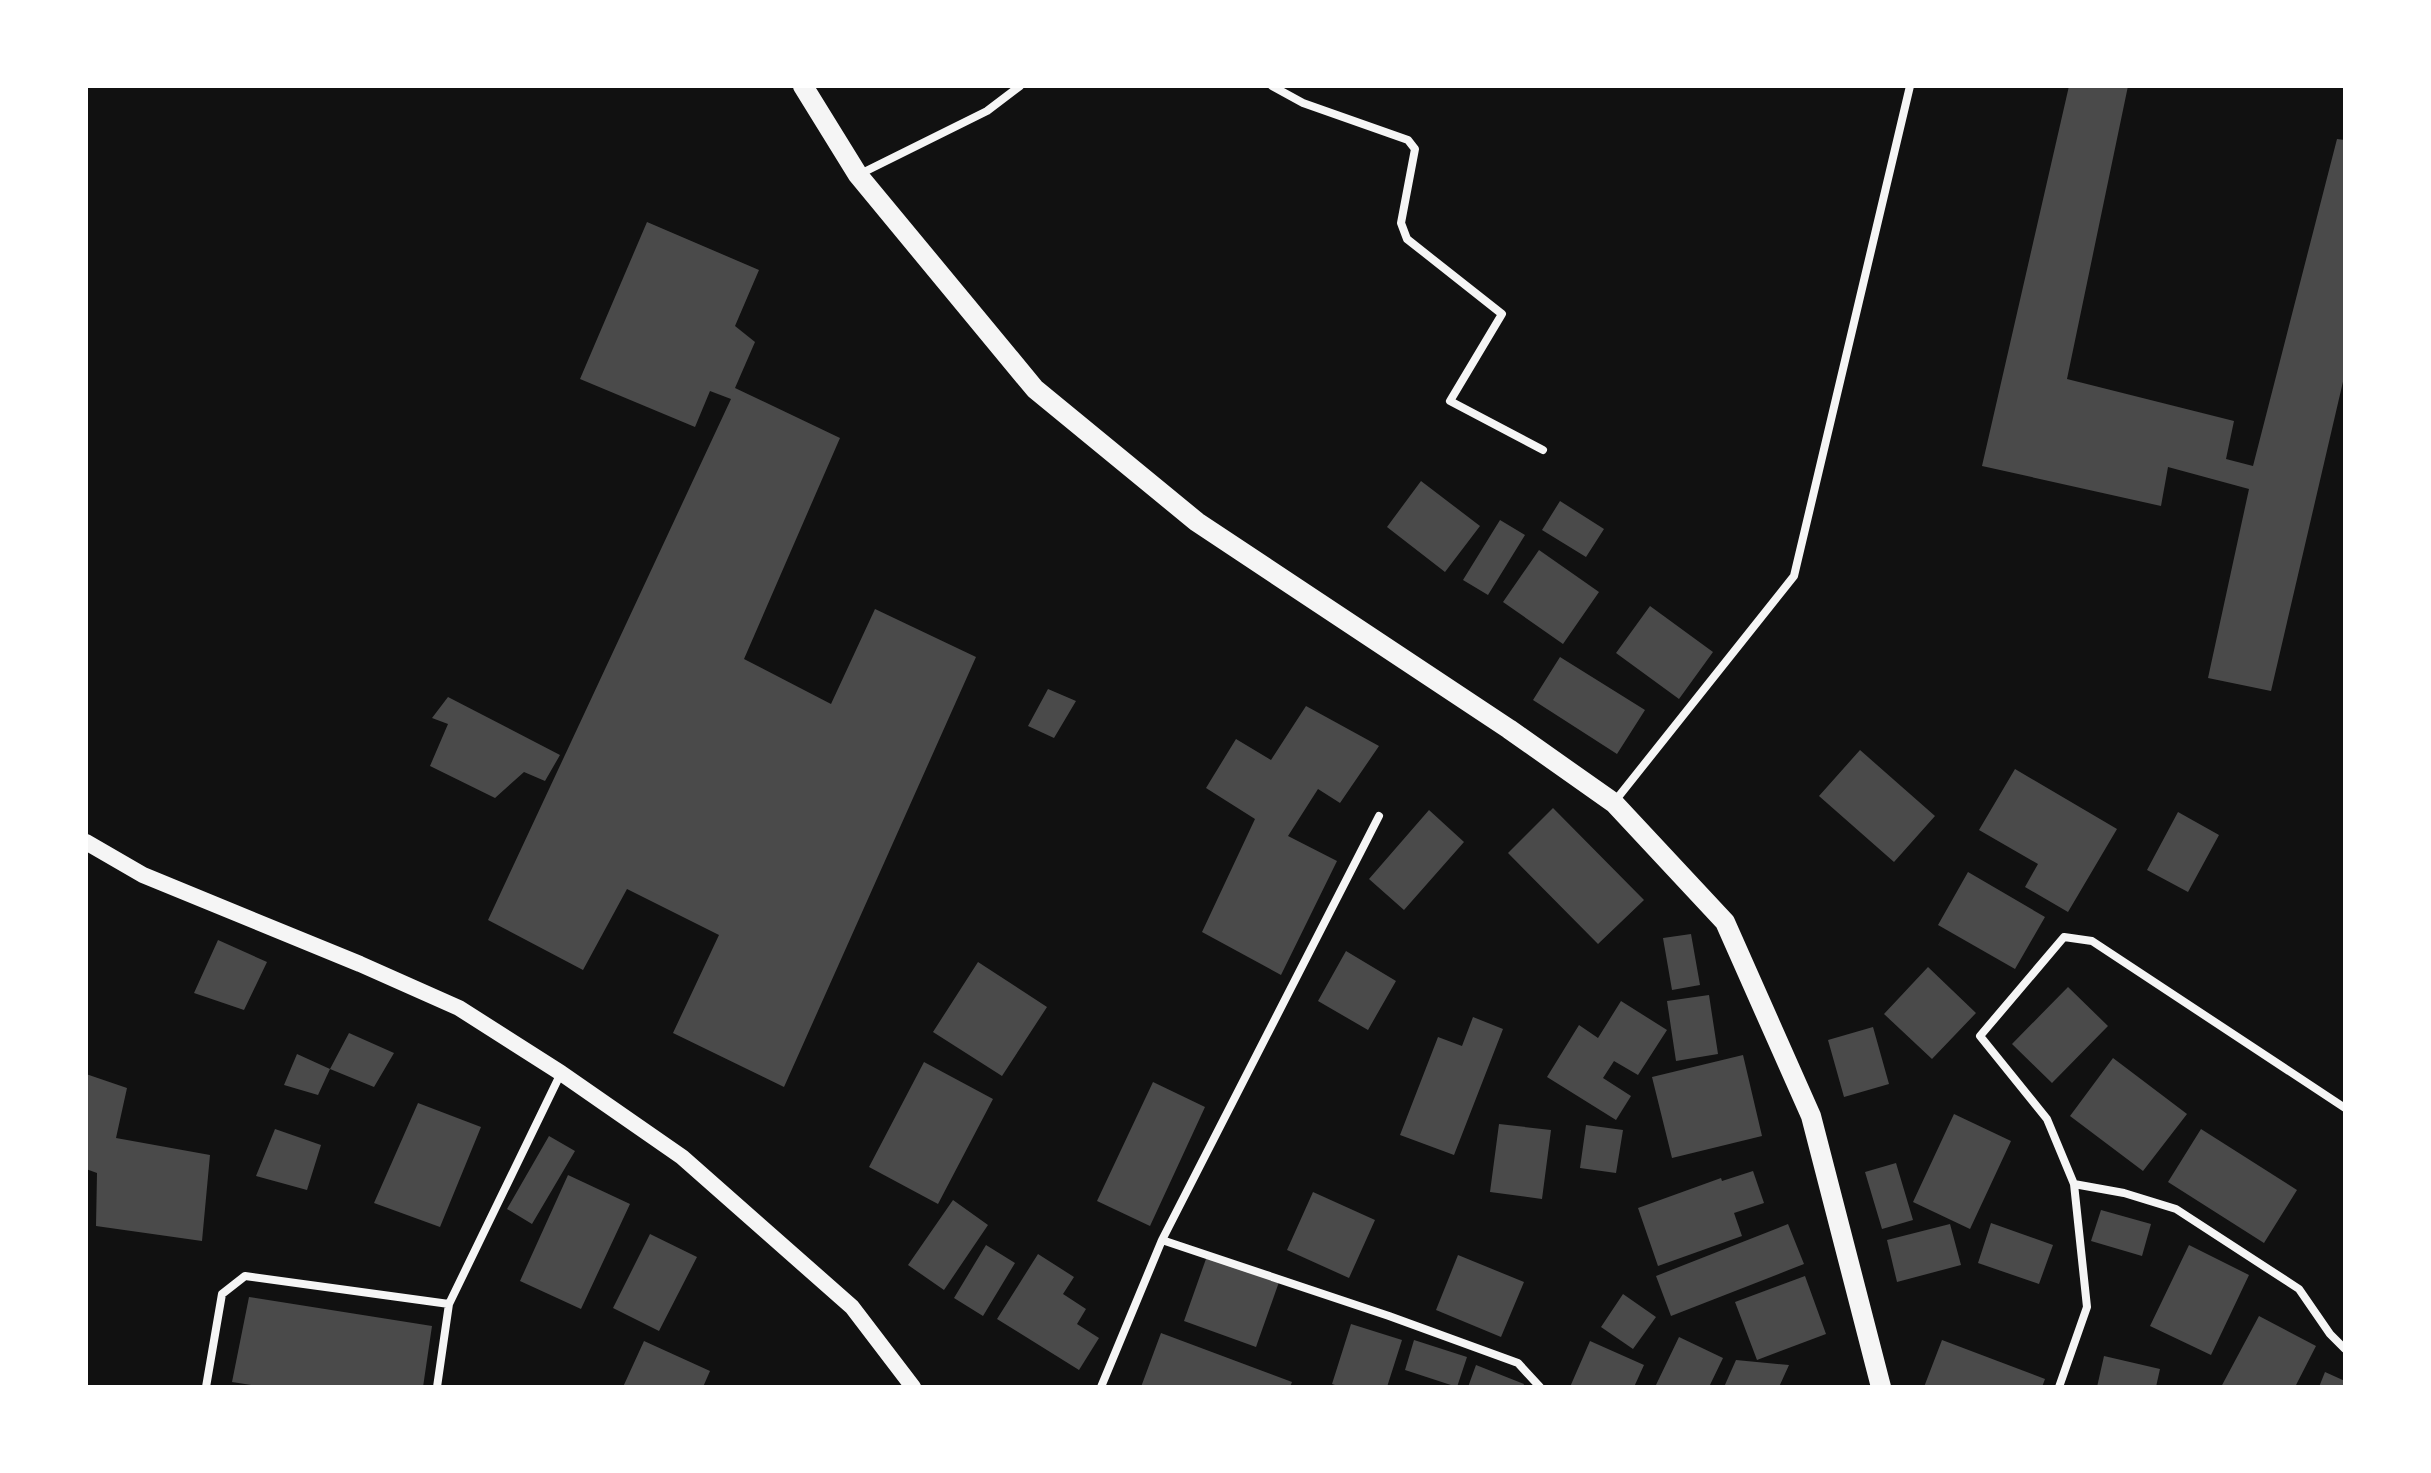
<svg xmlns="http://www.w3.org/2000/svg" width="2431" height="1473" font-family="'Titillium Web',sans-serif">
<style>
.building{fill:#4a4a4a}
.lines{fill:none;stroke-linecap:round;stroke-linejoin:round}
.minor{stroke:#f5f5f5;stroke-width:8}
.secondary{stroke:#f5f5f5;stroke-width:16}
.primary{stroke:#f5f5f5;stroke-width:20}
</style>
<rect width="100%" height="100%" fill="#111"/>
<!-- building -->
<path class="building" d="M 2069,86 L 2128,86 L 2067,379 L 2234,421 L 2226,459 L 2253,466 L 2337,139 L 2345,140 L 2345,373 L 2271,691 L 2208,678 L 2249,489 L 2168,467 L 2161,506 L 1982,466 Z
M 647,222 L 759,270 L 735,326 L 755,342 L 735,388 L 840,438 L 744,659 L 831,704 L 875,609 L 976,657 L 784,1087 L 673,1033 L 719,935 L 627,889 L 583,970 L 488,920 L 731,399 L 710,391 L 695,427 L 580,379 Z
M 1421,481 L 1480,526 L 1445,572 L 1387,527 Z
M 1560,501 L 1604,529 L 1586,557 L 1542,530 Z
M 1500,520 L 1525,535 L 1488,595 L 1463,580 Z
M 1539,550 L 1599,592 L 1563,644 L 1503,602 Z
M 1650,606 L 1713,652 L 1679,699 L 1616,653 Z
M 1560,657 L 1645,710 L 1617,754 L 1533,700 Z
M 1048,689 L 1076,701 L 1054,738 L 1028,726 Z
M 448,697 L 560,755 L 545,781 L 524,772 L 495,798 L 430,766 L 448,724 L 432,718 Z
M 1306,706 L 1379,746 L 1340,803 L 1318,789 L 1288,836 L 1337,861 L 1281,975 L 1202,932 L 1255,819 L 1206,788 L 1236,739 L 1271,760 Z
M 1860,750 L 1935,816 L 1894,862 L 1819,796 Z
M 2015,769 L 2117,829 L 2068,912 L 2025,887 L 2038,864 L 1979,830 Z
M 1553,808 L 1644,900 L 1598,944 L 1508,853 Z
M 1429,810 L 1464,842 L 1404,910 L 1369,879 Z
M 2178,812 L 2219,835 L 2188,892 L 2147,870 Z
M 1968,872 L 2045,917 L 2015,969 L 1938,925 Z
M 1691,934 L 1700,985 L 1672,990 L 1663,938 Z
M 218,940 L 267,962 L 244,1010 L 194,993 Z
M 1346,951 L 1396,981 L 1368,1030 L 1318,1001 Z
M 978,962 L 1047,1007 L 1002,1076 L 933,1032 Z
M 1928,967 L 1976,1013 L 1932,1059 L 1884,1014 Z
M 2068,987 L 2108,1026 L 2052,1083 L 2012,1044 Z
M 1709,995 L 1718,1054 L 1676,1061 L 1667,1001 Z
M 1621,1001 L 1667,1030 L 1638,1075 L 1614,1061 L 1603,1078 L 1631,1096 L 1616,1120 L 1547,1077 L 1579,1025 L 1598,1038 Z
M 1473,1017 L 1503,1029 L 1454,1155 L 1400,1135 L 1438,1037 L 1462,1046 Z
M 1873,1027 L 1889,1084 L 1844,1097 L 1828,1040 Z
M 349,1033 L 394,1053 L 374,1087 L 330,1069 Z
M 297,1054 L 330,1069 L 318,1095 L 284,1085 Z
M 1743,1055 L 1762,1136 L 1672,1158 L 1652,1077 Z
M 2113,1058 L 2187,1114 L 2143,1171 L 2070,1116 Z
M 924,1062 L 993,1099 L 938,1204 L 869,1167 Z
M 86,1074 L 127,1088 L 116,1138 L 210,1155 L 202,1241 L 96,1226 L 97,1173 L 86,1169 Z
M 1153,1082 L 1205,1107 L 1150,1226 L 1097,1201 Z
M 418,1103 L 481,1127 L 440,1227 L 374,1203 Z
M 1954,1114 L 2011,1141 L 1970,1229 L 1913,1202 Z
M 1499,1124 L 1551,1130 L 1542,1199 L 1490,1192 Z
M 1586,1125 L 1623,1130 L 1616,1173 L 1580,1168 Z
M 275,1129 L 321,1145 L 307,1190 L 256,1176 Z
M 2201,1129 L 2297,1190 L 2264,1243 L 2168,1182 Z
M 549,1136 L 575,1151 L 532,1224 L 507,1209 Z
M 1896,1163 L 1913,1220 L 1882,1229 L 1865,1172 Z
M 1753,1171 L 1764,1203 L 1734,1213 L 1742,1236 L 1658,1266 L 1638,1208 L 1721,1178 L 1722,1181 Z
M 568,1175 L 630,1204 L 581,1309 L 520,1281 Z
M 1313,1192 L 1375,1220 L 1349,1278 L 1287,1250 Z
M 953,1200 L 988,1225 L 944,1290 L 908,1265 Z
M 2101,1210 L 2151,1224 L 2142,1256 L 2091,1241 Z
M 1991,1223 L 2053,1245 L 2039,1284 L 1978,1263 Z
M 1788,1224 L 1804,1264 L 1671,1316 L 1656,1276 Z
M 1950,1224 L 1961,1265 L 1897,1282 L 1887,1240 Z
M 650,1234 L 697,1257 L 659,1331 L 613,1308 Z
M 986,1245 L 1015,1263 L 983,1316 L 954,1298 Z
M 2189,1245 L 2249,1275 L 2211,1355 L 2150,1326 Z
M 1038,1254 L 1074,1277 L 1063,1294 L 1086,1309 L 1077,1324 L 1099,1338 L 1079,1370 L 997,1319 Z
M 1458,1255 L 1524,1282 L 1501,1337 L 1436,1310 Z
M 1207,1256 L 1279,1282 L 1256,1347 L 1184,1321 Z
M 1805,1276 L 1826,1334 L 1757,1360 L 1735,1302 Z
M 1623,1294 L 1656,1317 L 1633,1349 L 1601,1327 Z
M 249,1297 L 432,1326 L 423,1387 L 263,1387 L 232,1382 Z
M 2259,1316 L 2316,1346 L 2295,1387 L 2221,1387 Z
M 1351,1324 L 1402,1340 L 1387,1387 L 1341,1387 L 1332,1384 Z
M 1161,1333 L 1292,1382 L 1290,1387 L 1141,1387 Z
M 1679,1337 L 1723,1358 L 1709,1387 L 1655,1387 Z
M 1414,1340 L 1467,1357 L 1457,1387 L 1405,1370 Z
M 1942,1340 L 2045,1379 L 2042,1387 L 1924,1387 Z
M 644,1341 L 710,1371 L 703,1387 L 623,1387 Z
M 1590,1341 L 1644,1365 L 1634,1387 L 1570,1387 Z
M 2104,1356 L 2160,1369 L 2156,1387 L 2097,1387 Z
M 1736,1360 L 1789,1365 L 1779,1387 L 1724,1387 Z
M 1476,1365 L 1524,1384 L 1523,1387 L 1468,1387 Z
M 2325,1372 L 2345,1381 L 2345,1387 L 2319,1387 Z"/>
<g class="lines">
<!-- minor -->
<path class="minor" d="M 1272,86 L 1303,103 L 1408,140 L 1415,149 L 1401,223 L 1407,239 L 1502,314 L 1450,401 L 1543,450
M 860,174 L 987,111 L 1020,86
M 1615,801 L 1794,576 L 1910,86
M 2074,1184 L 2047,1119 L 1980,1036 L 2064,937 L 2092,941 L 2345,1108
M 1162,1240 L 1389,1316 L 1518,1363 L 1540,1387
M 206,1387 L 222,1294 L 245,1276 L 449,1304
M 437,1387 L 449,1304 L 561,1073
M 1101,1387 L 1162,1240 L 1379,816
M 2059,1387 L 2087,1307 L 2074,1184 L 2124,1193 L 2176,1209 L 2299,1289 L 2330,1334 L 2345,1349"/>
<!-- secondary -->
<path class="secondary" d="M 86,842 L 143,875 L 360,964 L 459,1008 L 561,1073 L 682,1157 L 852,1307 L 913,1387"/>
<!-- primary -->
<path class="primary" d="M 803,86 L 858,175 L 1035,389 L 1197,522 L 1509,729 L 1614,803 L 1725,922 L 1811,1116 L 1881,1387"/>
</g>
<!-- border -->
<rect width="2431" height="1473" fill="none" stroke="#ffffff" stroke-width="176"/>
</svg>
